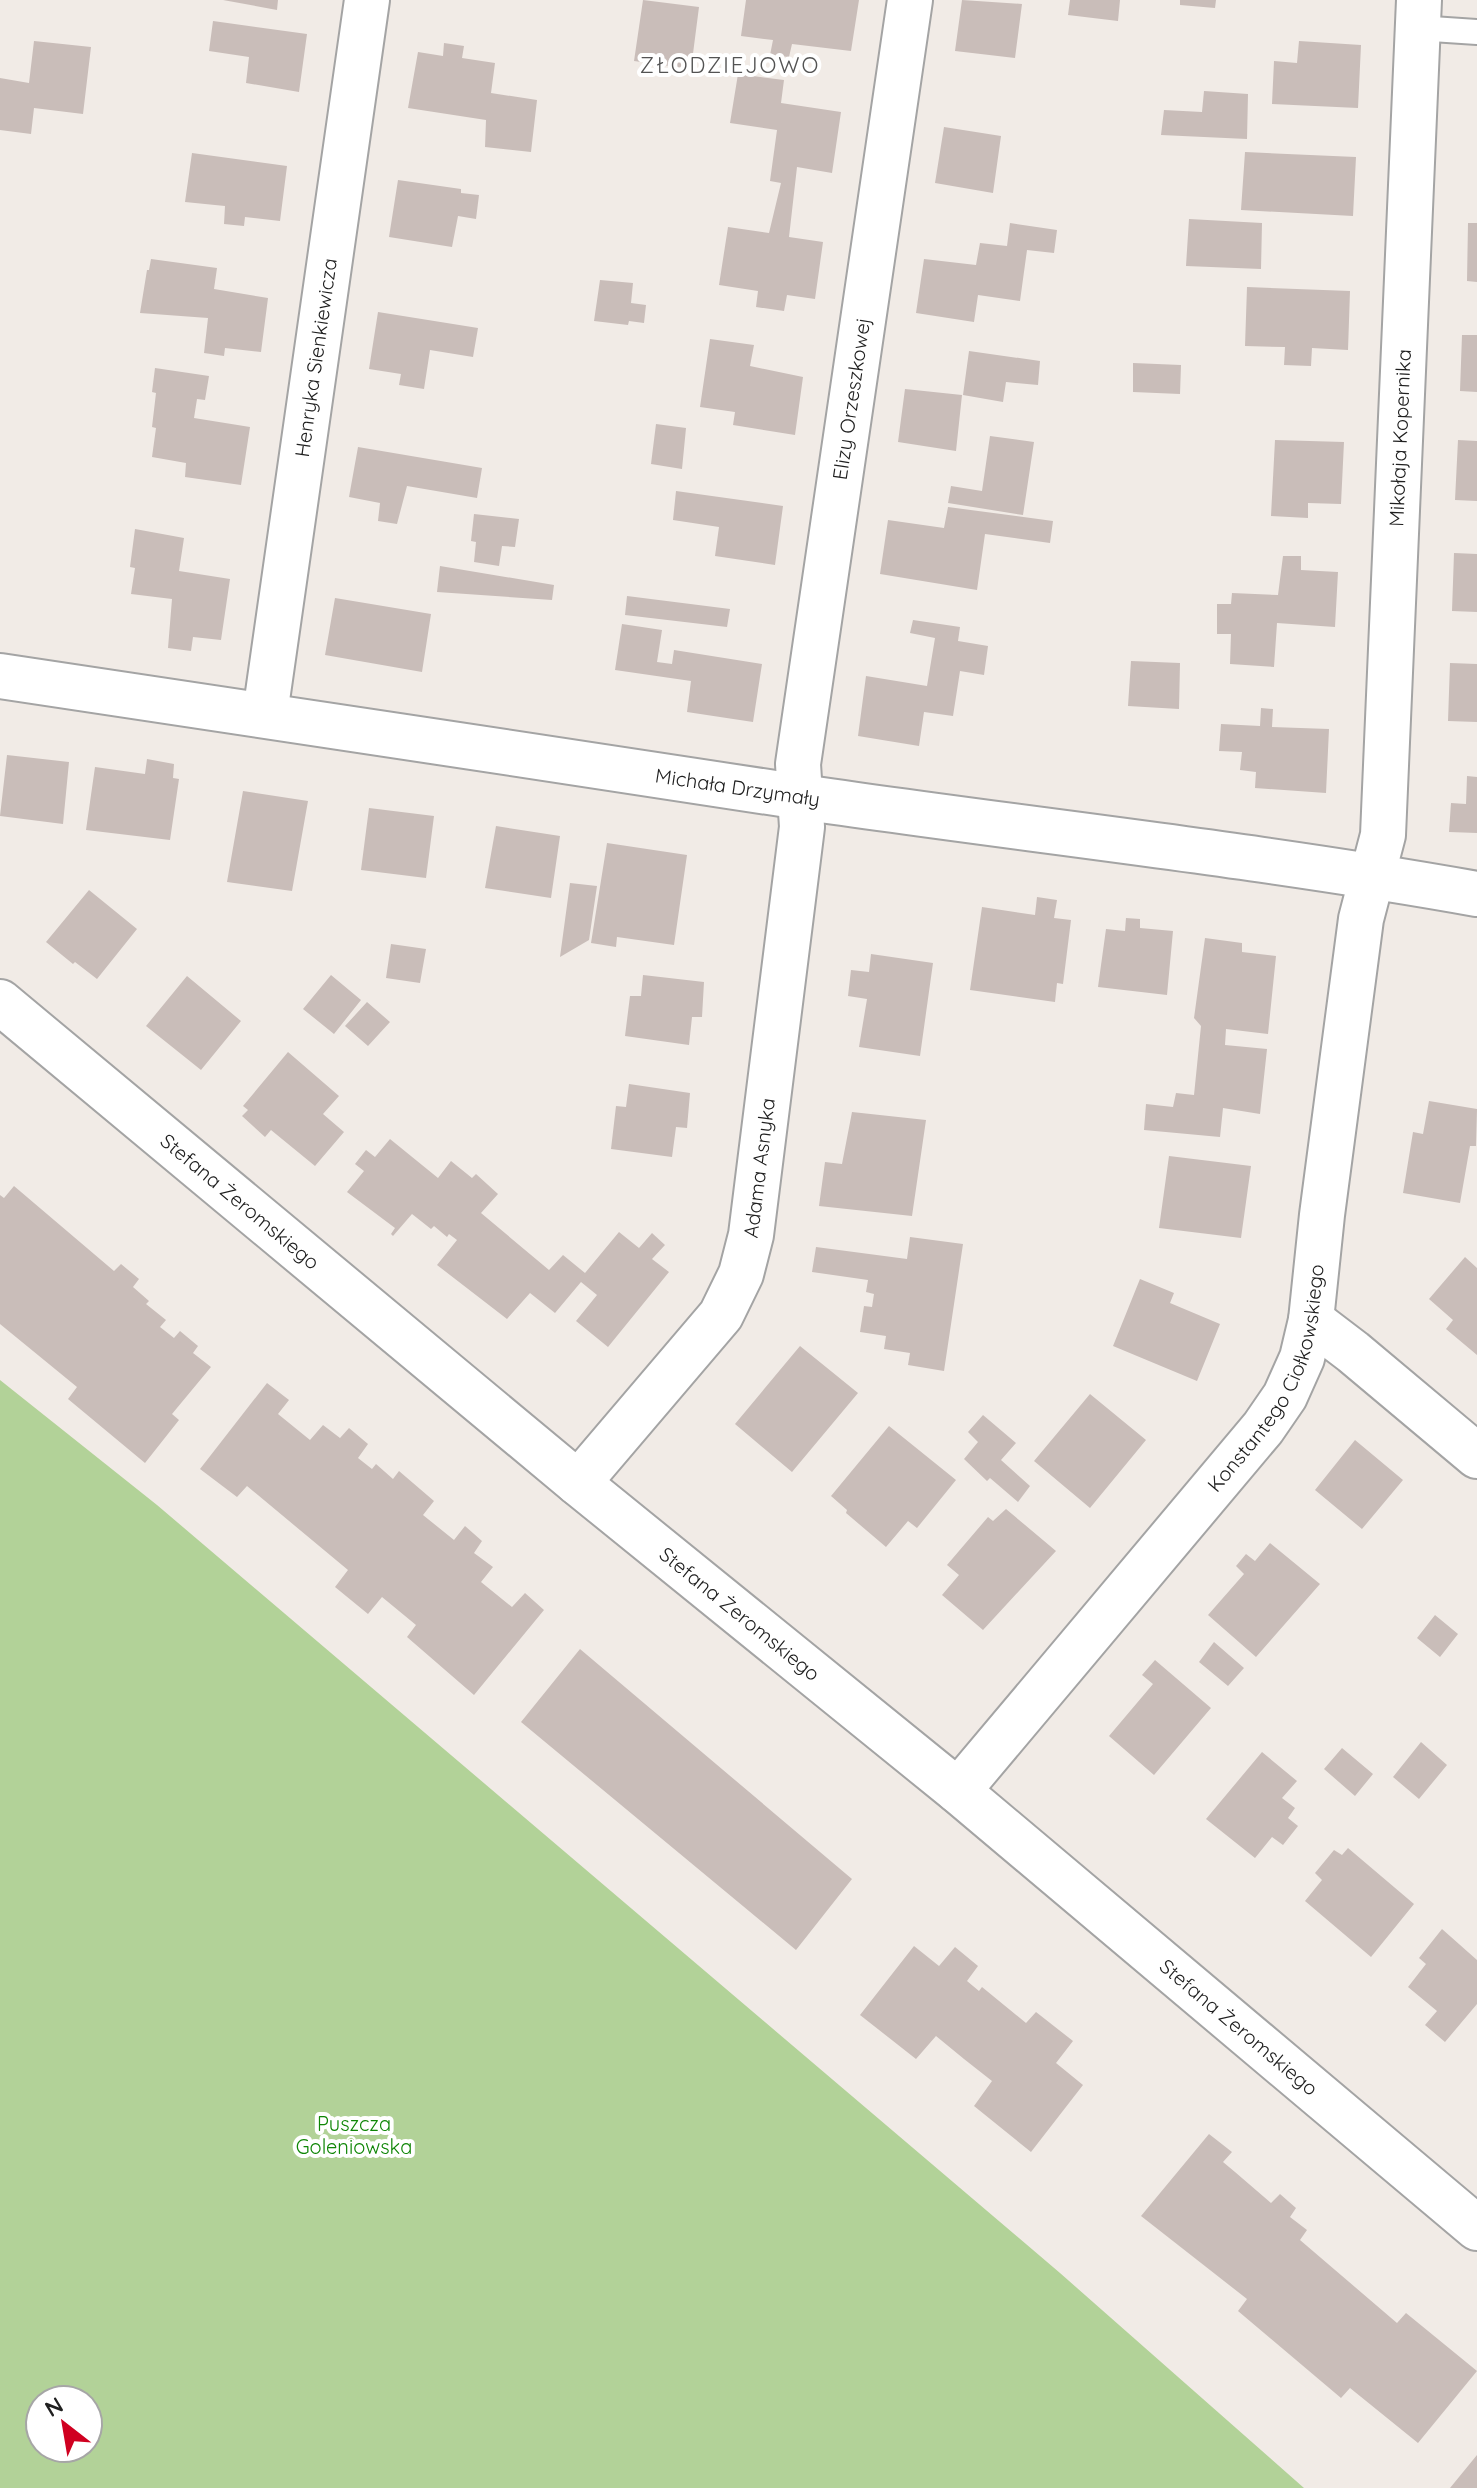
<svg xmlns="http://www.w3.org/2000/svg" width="1477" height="2488" font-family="Quicksand,sans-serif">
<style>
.forest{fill:#b2d298;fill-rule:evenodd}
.building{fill:#c9bdb9}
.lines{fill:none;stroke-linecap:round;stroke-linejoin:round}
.service-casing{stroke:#a4a4a4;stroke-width:28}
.minor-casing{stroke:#a4a4a4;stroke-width:48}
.service{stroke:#fff;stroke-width:24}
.minor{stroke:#fff;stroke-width:44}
.labels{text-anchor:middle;stroke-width:8;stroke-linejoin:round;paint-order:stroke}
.street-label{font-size:20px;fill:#202020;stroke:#fff}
.park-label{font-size:20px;fill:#0f8606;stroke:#fff}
.neighbourhood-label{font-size:22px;letter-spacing:2px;fill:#535353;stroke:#fff}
</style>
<rect width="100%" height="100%" fill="#f1ebe6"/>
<!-- forest -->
<path class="forest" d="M 0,1380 L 157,1505 L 1060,2273 L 1304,2488 L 0,2488 ZM 40,2400 L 88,2400 L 88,2448 L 40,2448 Z"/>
<!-- building -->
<path class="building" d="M 223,0 L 278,0 L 277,10 Z
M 643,0 L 699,7 L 691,69 L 634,61 Z
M 746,0 L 859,0 L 851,51 L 792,44 L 789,57 L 770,55 L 773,40 L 741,36 Z
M 962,0 L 1022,4 L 1015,58 L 955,51 Z
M 1070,0 L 1120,0 L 1118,21 L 1068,15 Z
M 1180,0 L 1216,0 L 1215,8 L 1180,5 Z
M 213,21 L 307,34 L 299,92 L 246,83 L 249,57 L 209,51 Z
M 34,41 L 91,47 L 83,114 L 34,108 L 31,134 L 0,130 L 0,78 L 29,83 Z
M 1299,41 L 1361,45 L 1358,108 L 1272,104 L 1274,61 L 1297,63 Z
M 444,43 L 464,46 L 462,58 L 495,63 L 491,93 L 537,100 L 531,152 L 485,147 L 486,120 L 408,108 L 418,52 L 443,56 Z
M 738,74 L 784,80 L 781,103 L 841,112 L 832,173 L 797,167 L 789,237 L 823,242 L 815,299 L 787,295 L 784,311 L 756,307 L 758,291 L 719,285 L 728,227 L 769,233 L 781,183 L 770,181 L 777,130 L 730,123 Z
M 1204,91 L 1248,94 L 1247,139 L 1161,135 L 1164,110 L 1202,112 Z
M 944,127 L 1001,136 L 993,193 L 935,183 Z
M 1245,152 L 1356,157 L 1353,216 L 1241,210 Z
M 192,153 L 287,166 L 280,221 L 245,217 L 244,226 L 224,224 L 225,206 L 185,202 Z
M 398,180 L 461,189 L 461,193 L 479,195 L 476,219 L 458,216 L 452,247 L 389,237 Z
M 1189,219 L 1262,223 L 1261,269 L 1186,266 Z
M 1010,223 L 1057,230 L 1054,253 L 1027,250 L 1020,301 L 978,295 L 974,322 L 916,313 L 924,259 L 976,265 L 980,243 L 1007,246 Z
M 1468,223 L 1477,223 L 1477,282 L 1467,281 Z
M 151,259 L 217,268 L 214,289 L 268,298 L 261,352 L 225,348 L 224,356 L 204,353 L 208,318 L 140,313 L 147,270 L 149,270 Z
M 600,280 L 633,283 L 631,303 L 646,305 L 644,323 L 629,321 L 628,325 L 594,321 Z
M 1247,287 L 1350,291 L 1348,350 L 1312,348 L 1311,366 L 1284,365 L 1285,347 L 1245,346 Z
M 378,312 L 478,328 L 473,357 L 430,350 L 424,389 L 399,385 L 401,374 L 369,369 Z
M 1462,335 L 1477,335 L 1477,392 L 1460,391 Z
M 710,339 L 754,345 L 750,366 L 803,377 L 795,435 L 733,425 L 735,412 L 700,407 Z
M 969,351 L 1040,361 L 1038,385 L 1006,382 L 1003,402 L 963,395 Z
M 1133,363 L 1181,365 L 1180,394 L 1133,392 Z
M 155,368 L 209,376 L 205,400 L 197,399 L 194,418 L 250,427 L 241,485 L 185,477 L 186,463 L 152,457 L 156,428 L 152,427 L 156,393 L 152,392 Z
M 905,389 L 962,395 L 956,451 L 898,442 Z
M 656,424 L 686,428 L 682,469 L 651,464 Z
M 990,436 L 1034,442 L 1023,515 L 948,503 L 951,486 L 982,491 Z
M 1275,440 L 1344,442 L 1341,504 L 1308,503 L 1308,518 L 1271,516 Z
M 1458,440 L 1477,441 L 1477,501 L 1455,500 Z
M 358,447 L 482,468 L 477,498 L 407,486 L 397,524 L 378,521 L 380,503 L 349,497 Z
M 676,491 L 783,506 L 775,565 L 715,556 L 719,527 L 673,520 Z
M 948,507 L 1053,521 L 1050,543 L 985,534 L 977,590 L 880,574 L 888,520 L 944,528 Z
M 474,514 L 519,519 L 515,547 L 502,546 L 499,566 L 474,562 L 476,542 L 471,541 Z
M 135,529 L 184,538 L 179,571 L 230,579 L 221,640 L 193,637 L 191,651 L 168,648 L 172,599 L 131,594 L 135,568 L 130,567 Z
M 1454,553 L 1477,554 L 1477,612 L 1452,611 Z
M 1283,556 L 1301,556 L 1301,570 L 1338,572 L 1335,627 L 1277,623 L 1274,667 L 1230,664 L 1231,634 L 1217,634 L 1217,604 L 1231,604 L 1232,593 L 1278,595 Z
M 440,566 L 554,585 L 552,600 L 437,592 Z
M 627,596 L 730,609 L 727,627 L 625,615 Z
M 335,598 L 431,614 L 422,672 L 325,655 Z
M 913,620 L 960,627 L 958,641 L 988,646 L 984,675 L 960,671 L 953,716 L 924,712 L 919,746 L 858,736 L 866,676 L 927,686 L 935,638 L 910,633 Z
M 622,624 L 662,630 L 657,662 L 672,664 L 674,650 L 762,664 L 753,722 L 687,712 L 691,681 L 615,670 Z
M 1131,661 L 1180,663 L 1179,709 L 1128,706 Z
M 1450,663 L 1477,664 L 1477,722 L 1448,721 Z
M 1261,708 L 1273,709 L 1272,727 L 1329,729 L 1326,793 L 1255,788 L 1256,772 L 1240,770 L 1242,752 L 1219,751 L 1221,724 L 1260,726 Z
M 7,755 L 69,762 L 63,824 L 0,816 Z
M 147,759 L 174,764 L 173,778 L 179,779 L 170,840 L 86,830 L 95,767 L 145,774 Z
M 1467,776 L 1477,777 L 1477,833 L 1449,832 L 1451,803 L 1466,804 Z
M 243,791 L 308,801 L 292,891 L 227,882 Z
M 369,808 L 434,816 L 426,878 L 361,870 Z
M 496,826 L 560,836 L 551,898 L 485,888 Z
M 607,843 L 687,855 L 674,945 L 617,937 L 616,947 L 591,943 Z
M 570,883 L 597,886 L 589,940 L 560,957 Z
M 89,890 L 137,929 L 97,979 L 75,962 L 73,964 L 46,942 Z
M 1037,897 L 1057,900 L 1054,918 L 1071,920 L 1063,984 L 1057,983 L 1055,1002 L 970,990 L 982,907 L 1035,915 Z
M 1126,918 L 1140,919 L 1140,928 L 1173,931 L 1167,995 L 1098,987 L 1106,929 L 1125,931 Z
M 1205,938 L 1242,943 L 1242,952 L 1276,956 L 1268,1034 L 1226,1029 L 1225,1045 L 1267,1049 L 1260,1114 L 1223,1108 L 1220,1137 L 1144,1130 L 1146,1104 L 1173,1107 L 1176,1093 L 1194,1095 L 1201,1026 L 1194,1018 Z
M 391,944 L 426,949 L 420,983 L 386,978 Z
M 871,954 L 933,963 L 920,1056 L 859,1047 L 867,999 L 848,996 L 851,970 L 869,972 Z
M 331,975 L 361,1000 L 334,1034 L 303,1009 Z
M 643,975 L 704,982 L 702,1017 L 692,1017 L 689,1045 L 625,1036 L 630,996 L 641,996 Z
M 187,976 L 241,1021 L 201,1070 L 146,1026 Z
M 367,1002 L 390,1022 L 368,1046 L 345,1026 Z
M 288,1052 L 339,1096 L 323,1114 L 344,1132 L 315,1166 L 271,1130 L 265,1137 L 242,1116 L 248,1110 L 243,1106 Z
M 629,1084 L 690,1093 L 687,1128 L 676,1127 L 672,1157 L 611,1149 L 616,1106 L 626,1107 Z
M 1429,1101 L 1477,1109 L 1476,1146 L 1470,1146 L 1460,1203 L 1403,1193 L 1413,1132 L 1423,1134 Z
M 852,1112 L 926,1120 L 912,1216 L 819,1206 L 825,1162 L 842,1164 Z
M 390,1139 L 438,1178 L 451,1161 L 472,1178 L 476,1174 L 498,1194 L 481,1213 L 549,1270 L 563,1255 L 585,1273 L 619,1232 L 639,1248 L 652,1233 L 665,1245 L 652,1259 L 669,1272 L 608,1347 L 576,1321 L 597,1295 L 581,1282 L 555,1313 L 530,1293 L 507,1319 L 437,1265 L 457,1240 L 449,1234 L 447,1237 L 434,1226 L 431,1229 L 412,1214 L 393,1236 L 391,1234 L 395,1228 L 347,1192 L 364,1171 L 355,1164 L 366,1150 L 375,1157 Z
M 1169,1156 L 1251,1166 L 1241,1238 L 1159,1228 Z
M 14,1186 L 114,1271 L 121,1264 L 139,1279 L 133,1287 L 149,1301 L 146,1304 L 166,1320 L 160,1327 L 174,1338 L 180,1331 L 198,1346 L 193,1353 L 211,1367 L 172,1414 L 179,1420 L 145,1463 L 68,1399 L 77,1387 L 0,1324 L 0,1195 L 4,1198 Z
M 910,1237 L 963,1244 L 944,1371 L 908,1365 L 910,1353 L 884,1349 L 886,1336 L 860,1332 L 864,1306 L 872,1307 L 874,1294 L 866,1292 L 868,1280 L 812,1272 L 816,1247 L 907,1259 Z
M 1465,1257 L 1477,1268 L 1477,1355 L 1446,1329 L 1453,1320 L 1429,1299 Z
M 1140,1279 L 1174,1293 L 1170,1303 L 1220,1324 L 1197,1381 L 1113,1346 Z
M 800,1346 L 858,1393 L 792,1472 L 735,1424 Z
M 267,1383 L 289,1400 L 278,1414 L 310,1440 L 323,1425 L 340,1438 L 349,1428 L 368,1444 L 358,1458 L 372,1469 L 376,1464 L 393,1479 L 399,1471 L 434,1501 L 423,1515 L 454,1540 L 465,1526 L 482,1541 L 474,1553 L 493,1567 L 481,1582 L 512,1607 L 525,1593 L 544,1610 L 474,1695 L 407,1637 L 416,1625 L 382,1597 L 368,1614 L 335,1587 L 348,1570 L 247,1486 L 237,1497 L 200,1469 Z
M 1090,1394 L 1146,1440 L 1090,1508 L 1034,1461 Z
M 983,1415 L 1016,1443 L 1001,1460 L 1030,1486 L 1018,1502 L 990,1478 L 987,1481 L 964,1459 L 978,1442 L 968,1432 Z
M 889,1426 L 956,1480 L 917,1528 L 908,1521 L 886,1547 L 846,1513 L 847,1510 L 831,1496 Z
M 1355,1440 L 1403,1480 L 1362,1529 L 1315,1490 Z
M 1006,1509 L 1056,1551 L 983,1630 L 942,1595 L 959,1575 L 947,1565 L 988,1517 L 993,1521 Z
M 1270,1543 L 1320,1584 L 1256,1657 L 1208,1615 L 1244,1574 L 1236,1566 L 1246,1554 L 1255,1561 Z
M 1435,1615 L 1458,1634 L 1440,1657 L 1417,1638 Z
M 1214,1642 L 1244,1668 L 1228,1686 L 1199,1662 Z
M 580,1649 L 852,1879 L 796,1950 L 521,1722 Z
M 1155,1660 L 1211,1708 L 1154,1775 L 1109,1736 L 1153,1684 L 1142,1675 Z
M 1421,1742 L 1447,1765 L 1419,1799 L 1393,1777 Z
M 1342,1748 L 1373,1774 L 1355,1796 L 1324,1769 Z
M 1262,1752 L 1297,1781 L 1282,1798 L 1295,1808 L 1288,1818 L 1298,1826 L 1283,1845 L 1272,1837 L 1255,1858 L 1206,1819 Z
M 1348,1848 L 1414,1904 L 1371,1957 L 1305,1901 L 1322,1880 L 1315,1873 L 1334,1850 L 1342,1855 Z
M 1442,1929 L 1477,1960 L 1477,2004 L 1445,2042 L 1425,2025 L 1437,2011 L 1408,1987 L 1426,1964 L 1419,1958 Z
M 914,1946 L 939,1966 L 955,1947 L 978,1966 L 967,1981 L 979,1991 L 982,1987 L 1026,2023 L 1036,2012 L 1073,2041 L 1056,2063 L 1083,2085 L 1031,2152 L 974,2106 L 992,2081 L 964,2059 L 936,2036 L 916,2059 L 860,2015 Z
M 1209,2134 L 1232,2152 L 1223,2162 L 1235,2172 L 1271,2203 L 1280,2194 L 1296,2208 L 1290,2217 L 1307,2230 L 1300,2240 L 1397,2323 L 1406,2313 L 1477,2371 L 1418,2443 L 1350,2388 L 1341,2398 L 1238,2311 L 1247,2299 L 1141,2216 Z
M 1477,2455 L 1477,2488 L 1450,2488 Z"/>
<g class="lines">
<defs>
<path id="service" d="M 1417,28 L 1477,32"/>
<g id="minor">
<path id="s1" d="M 0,676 C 267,714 534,758 801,797 C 1026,830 1253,854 1477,894"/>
<path id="s2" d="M 265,714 L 367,0"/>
<path id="s3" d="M 0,1002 L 578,1483 L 958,1791 L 1477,2228"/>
<path d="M 1311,1320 L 1353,1352 L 1477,1456"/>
<path id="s4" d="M 578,1483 L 721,1315 L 741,1274 L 751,1235 L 802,827 L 798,764 L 910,0"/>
<path id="s5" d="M 958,1791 L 1263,1428 L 1285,1396 L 1302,1358 L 1311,1320 L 1322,1215 L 1361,919 L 1383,835 L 1419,0"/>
</g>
</defs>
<!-- service casing -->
<use href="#service" class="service-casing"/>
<!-- minor casing -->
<use href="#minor" class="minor-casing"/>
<!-- service -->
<use href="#service" class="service"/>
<!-- minor -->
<use href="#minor" class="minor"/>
</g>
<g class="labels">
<!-- street labels -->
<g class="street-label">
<text dy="7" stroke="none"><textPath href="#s2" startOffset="360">Henryka Sienkiewicza</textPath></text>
<text dy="7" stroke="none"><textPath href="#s4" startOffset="1150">Elizy Orzeszkowej</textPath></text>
<text dy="7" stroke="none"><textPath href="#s5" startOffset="1482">Mikołaja Kopernika</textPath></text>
<text dy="7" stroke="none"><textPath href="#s1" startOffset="746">Michała Drzymały</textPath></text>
<text dy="7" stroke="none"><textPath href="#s4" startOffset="374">Adama Asnyka</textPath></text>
<text dy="7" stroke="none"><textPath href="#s3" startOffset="312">Stefana Żeromskiego</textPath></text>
<text dy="7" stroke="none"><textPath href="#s5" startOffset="522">Konstantego Ciołkowskiego</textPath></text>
<text dy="7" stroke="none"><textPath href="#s3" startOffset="960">Stefana Żeromskiego</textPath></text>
<text dy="7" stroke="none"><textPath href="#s3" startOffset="1608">Stefana Żeromskiego</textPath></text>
</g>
<!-- park labels -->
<g class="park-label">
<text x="354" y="2131">Puszcza<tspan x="354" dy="23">Goleniowska</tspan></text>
</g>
<!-- neighbourhood labels -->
<g class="neighbourhood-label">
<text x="730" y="73">ZŁODZIEJOWO</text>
</g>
</g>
<!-- north arrow -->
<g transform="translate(64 2424) rotate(329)"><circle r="38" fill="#ffffff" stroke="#a6a6a6" stroke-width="2"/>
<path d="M0-6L14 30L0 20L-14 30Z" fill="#d00020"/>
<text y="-12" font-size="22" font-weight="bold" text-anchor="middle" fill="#202020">N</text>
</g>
</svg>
